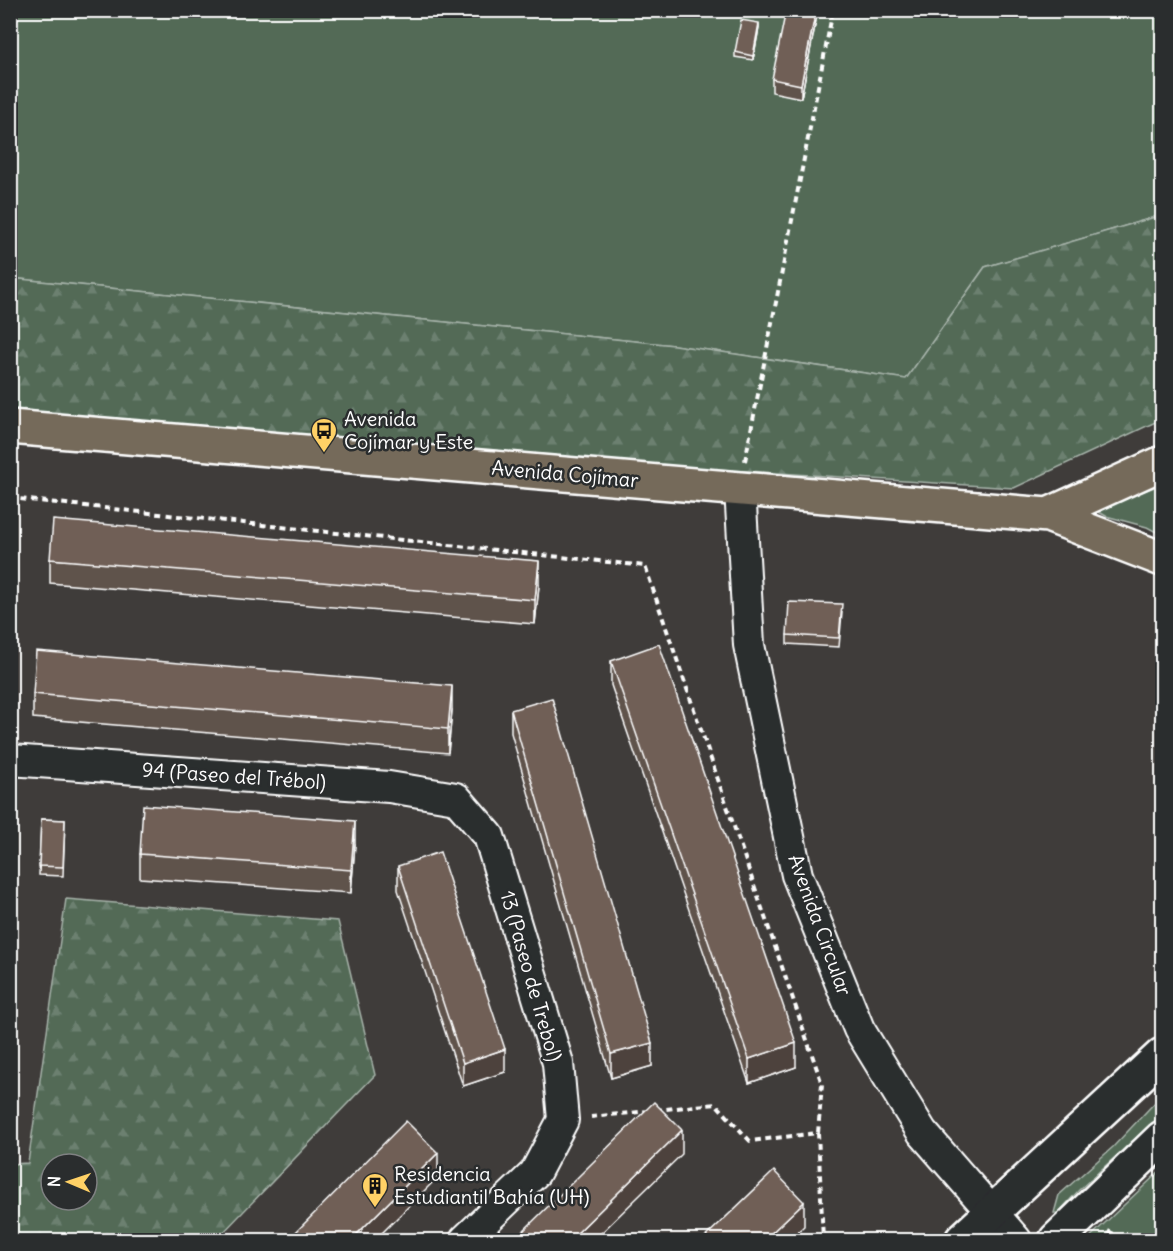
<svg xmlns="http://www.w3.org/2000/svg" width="1173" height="1251" font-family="Delius,sans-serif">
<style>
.green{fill:#526a57;stroke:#a8b4ab;stroke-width:1.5}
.forest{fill:url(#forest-firs);stroke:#a8b4ab;stroke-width:1.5;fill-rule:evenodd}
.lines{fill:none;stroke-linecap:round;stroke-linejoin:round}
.street-casing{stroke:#fff;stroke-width:34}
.secondary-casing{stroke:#fff;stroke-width:38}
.primary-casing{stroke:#fff;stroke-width:38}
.path{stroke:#fff;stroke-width:4;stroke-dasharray:6 4.5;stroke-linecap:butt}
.street{stroke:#2a2d2e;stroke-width:30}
.secondary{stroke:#2a2d2e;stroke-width:33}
.primary{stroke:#746a5a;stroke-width:33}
.wall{fill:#5f524b;stroke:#fff;stroke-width:1.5}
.shaded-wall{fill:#4e423d;stroke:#fff;stroke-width:1.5}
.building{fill:#6f5f57;stroke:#fff;stroke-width:1.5}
.labels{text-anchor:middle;stroke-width:5;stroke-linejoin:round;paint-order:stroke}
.poi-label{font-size:20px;fill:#fff;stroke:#2a2d2e;text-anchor:start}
.street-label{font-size:20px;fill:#fff;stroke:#2a2d2e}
</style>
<defs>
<pattern id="forest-firs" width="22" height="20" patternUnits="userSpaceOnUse" patternTransform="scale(1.5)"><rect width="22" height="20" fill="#526a57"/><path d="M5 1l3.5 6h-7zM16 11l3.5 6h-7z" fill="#6c8070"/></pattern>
</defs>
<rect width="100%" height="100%" fill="#3f3c3a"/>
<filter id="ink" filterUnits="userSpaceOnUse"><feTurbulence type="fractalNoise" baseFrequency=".0167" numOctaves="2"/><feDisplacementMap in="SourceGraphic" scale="12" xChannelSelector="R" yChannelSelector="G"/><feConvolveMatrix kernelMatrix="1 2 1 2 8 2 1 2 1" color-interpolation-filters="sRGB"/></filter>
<g filter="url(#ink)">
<!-- green -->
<path class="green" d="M 10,11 L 1162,11 L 1162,215 L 985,267 L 906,379 L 674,345 L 11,278 Z
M 1162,484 L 1162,535 L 1147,527 L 1106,516 L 1099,512 L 1107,505 Z
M 1162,1095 L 1162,1114 L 1079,1190 L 1058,1213 L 1054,1213 L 1059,1195 L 1113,1147 Z
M 1162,1169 L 1162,1240 L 1087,1240 Z"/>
<!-- forest -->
<path class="forest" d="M 1162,215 L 1162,419 L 1014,488 L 11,424 L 10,278 L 674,345 L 906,379 L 985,267 Z
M 66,899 L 338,921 L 375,1075 L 216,1240 L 184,1240 L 174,1234 L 167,1240 L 11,1240 L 11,1164 L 28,1163 ZM 51,1164 L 87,1164 L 87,1200 L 51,1200 Z"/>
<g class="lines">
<defs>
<path id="street" d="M 740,488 L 749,645 L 797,875 L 859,1029 L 922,1132 L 1016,1240
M 10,760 L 389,787 L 456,798 L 489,836 L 558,1063 L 563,1120 L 535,1173 L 465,1240"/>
<path id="secondary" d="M 962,1240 L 1162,1055
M 1056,1240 L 1162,1138"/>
<path id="primary" d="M 10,427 L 1048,515 L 1162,559
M 1048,515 L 1162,463"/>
</defs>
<!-- street casing -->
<use href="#street" class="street-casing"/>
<!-- secondary casing -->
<use href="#secondary" class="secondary-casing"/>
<!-- primary casing -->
<use href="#primary" class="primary-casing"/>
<!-- path -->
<path class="path" d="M 745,461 L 833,10
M 10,498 L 645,566 L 822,1084 L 818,1133
M 656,1110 L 716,1104 L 750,1141 L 818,1133 L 823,1240
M 591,1117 L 649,1111
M 1108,1231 L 1126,1240"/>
<!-- street -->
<use href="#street" class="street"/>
<!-- secondary -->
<use href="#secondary" class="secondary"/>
<!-- primary -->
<use href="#primary" class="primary"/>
</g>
<!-- wall -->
<path class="wall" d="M 818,10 L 801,98 L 772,92 L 772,79 Z
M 759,28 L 753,60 L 735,57 L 735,52 Z
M 50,559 L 539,585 L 535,624 L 50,583 Z
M 842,613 L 839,647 L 787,644 L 787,635 Z
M 611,661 L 796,1067 L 749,1083 L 611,685 Z
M 33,694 L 452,710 L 448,753 L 33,718 Z
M 511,710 L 652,1066 L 611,1078 L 511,733 Z
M 41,819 L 65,820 L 63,876 L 39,875 Z
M 355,844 L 351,893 L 140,878 L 140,854 Z
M 398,866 L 505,1072 L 463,1086 L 398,890 Z"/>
<!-- shaded-wall -->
<path class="shaded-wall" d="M 816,10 L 818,10 L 801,98 L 801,85 Z
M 759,23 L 759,28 L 753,60 L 753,56 Z
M 539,561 L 539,585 L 535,624 L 535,600 Z
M 452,686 L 452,710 L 448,753 L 448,729 Z
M 355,821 L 355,844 L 351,893 L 351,870 Z
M 652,1043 L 652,1066 L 611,1078 L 611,1054 Z
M 796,1043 L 796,1067 L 749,1083 L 749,1059 Z
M 505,1049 L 505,1072 L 463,1086 L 463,1063 Z
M 682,1130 L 682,1154 L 594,1240 L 570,1240 Z
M 438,1153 L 438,1177 L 375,1240 L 351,1240 Z
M 804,1202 L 804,1226 L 789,1240 L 764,1240 Z"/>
<!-- building -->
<path class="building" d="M 786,10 L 816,10 L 801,85 L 772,79 Z
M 741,20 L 759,23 L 753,56 L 735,52 Z
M 53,520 L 539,561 L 535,600 L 50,559 Z
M 789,602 L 842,604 L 839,638 L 787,635 Z
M 659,644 L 796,1043 L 749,1059 L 611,661 Z
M 36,651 L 452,686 L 448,729 L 33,694 Z
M 552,698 L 652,1043 L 611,1054 L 511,710 Z
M 143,805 L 355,821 L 351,870 L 140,854 Z
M 41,819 L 65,820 L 63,867 L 39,866 Z
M 440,852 L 505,1049 L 463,1063 L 398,866 Z
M 654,1102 L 682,1130 L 570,1240 L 514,1240 Z
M 406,1121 L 438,1153 L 351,1240 L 288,1240 Z
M 774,1171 L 804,1202 L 764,1240 L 702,1240 Z"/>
</g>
<!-- icons -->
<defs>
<symbol id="bus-pin" viewBox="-11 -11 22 30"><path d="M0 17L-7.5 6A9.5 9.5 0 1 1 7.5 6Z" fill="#ffd166" stroke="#2a2d2e"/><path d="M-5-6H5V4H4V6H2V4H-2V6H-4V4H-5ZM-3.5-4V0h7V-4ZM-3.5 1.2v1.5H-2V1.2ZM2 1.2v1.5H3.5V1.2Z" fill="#111"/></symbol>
<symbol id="building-pin" viewBox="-11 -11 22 30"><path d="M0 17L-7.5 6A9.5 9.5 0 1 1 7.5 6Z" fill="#ffd166" stroke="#2a2d2e"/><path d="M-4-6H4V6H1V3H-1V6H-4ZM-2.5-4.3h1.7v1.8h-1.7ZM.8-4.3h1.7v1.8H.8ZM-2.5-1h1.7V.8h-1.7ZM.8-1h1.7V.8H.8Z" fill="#111"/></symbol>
</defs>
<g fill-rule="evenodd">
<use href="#bus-pin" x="309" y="416" width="30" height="40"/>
<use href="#building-pin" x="360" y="1171" width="30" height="40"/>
</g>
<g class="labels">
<!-- poi labels -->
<g class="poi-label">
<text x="344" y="426">Avenida<tspan x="344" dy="23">Cojímar y Este</tspan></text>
<text x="394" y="1181">Residencia<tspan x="394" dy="23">Estudiantil Bahía (UH)</tspan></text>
</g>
<!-- street labels -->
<g class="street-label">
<text transform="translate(565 474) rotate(5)" y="7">Avenida Cojímar</text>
<text transform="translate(234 776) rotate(4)" y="7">94 (Paseo del Trébol)</text>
<text transform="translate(820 925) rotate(70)" y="7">Avenida Circular</text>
<text transform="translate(531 976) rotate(74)" y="7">13 (Paseo de Trebol)</text>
</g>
</g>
<!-- margin -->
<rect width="1173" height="1251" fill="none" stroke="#2a2d2e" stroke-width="36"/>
<rect x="18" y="18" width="1137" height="1215" fill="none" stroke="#fff" stroke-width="2" filter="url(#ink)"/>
<!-- north arrow -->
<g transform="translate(69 1182) rotate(272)"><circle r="28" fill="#2a2d2e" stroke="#7f8182" stroke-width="1.5"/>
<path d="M0-4.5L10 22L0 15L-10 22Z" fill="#ffd166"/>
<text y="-9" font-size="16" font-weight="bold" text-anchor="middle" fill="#ffffff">N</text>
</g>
</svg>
